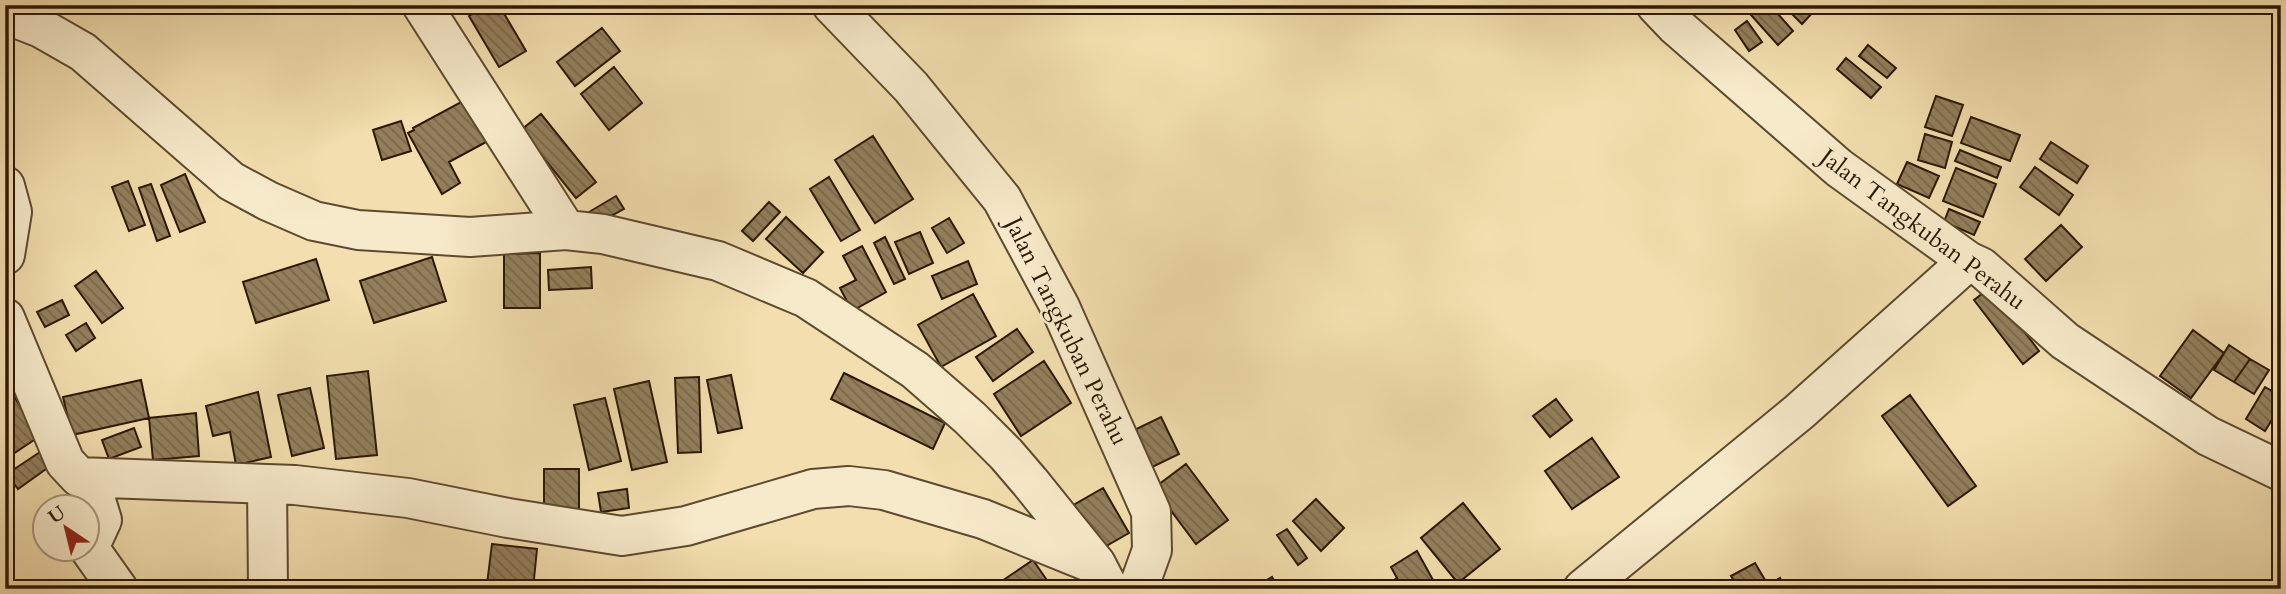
<svg xmlns="http://www.w3.org/2000/svg" width="2286" height="594" font-family="Cardo,serif">
<style>
.building{fill:url(#building-back-hatch);stroke:#2d1803;stroke-width:2}
.lines{fill:none;stroke-linecap:round;stroke-linejoin:round}
.minor-casing{stroke:#5e4a2e;stroke-width:42}
.minor{stroke:#f7eaca;stroke-width:38}
.labels{text-anchor:middle;stroke-width:5;stroke-linejoin:round;paint-order:stroke}
.street-label{font-size:24px;fill:#2d1803;stroke:#f7eaca}
</style>
<defs>
<pattern id="building-back-hatch" width="6" height="6" patternUnits="userSpaceOnUse" patternTransform="scale(1.75)"><rect width="6" height="6" fill="#937f5c"/><path d="M-1 5l2 2M0 0l6 6M5-1l2 2" fill="none" stroke="#78674a"/></pattern>
</defs>
<rect width="100%" height="100%" fill="#f2deae"/>
<filter id="stains"><feTurbulence type="fractalNoise" baseFrequency=".00286" numOctaves="4"/><feColorMatrix values="0 0 0 0 .2 0 0 0 0 .09 0 0 0 0 .02 0 0 0 .5 -.17"/></filter>
<radialGradient id="worn" r=".72"><stop offset=".6" stop-color="#630" stop-opacity="0"/><stop offset="1" stop-color="#630" stop-opacity=".3"/></radialGradient>
<!-- building -->
<path class="building" d="M 488,5 L 499,5 L 526,51 L 499,67 L 469,16 Z
M 1742,5 L 1770,5 L 1793,31 L 1778,45 Z
M 1783,5 L 1810,5 L 1815,10 L 1802,24 Z
M 1747,21 L 1762,42 L 1749,51 L 1735,30 Z
M 602,28 L 620,51 L 575,86 L 557,62 Z
M 1868,45 L 1896,68 L 1887,78 L 1859,56 Z
M 1846,58 L 1881,87 L 1871,98 L 1837,69 Z
M 614,67 L 642,103 L 609,130 L 581,94 Z
M 476,94 L 499,135 L 449,162 L 460,183 L 442,194 L 408,133 L 414,130 L 413,128 Z
M 1936,96 L 1963,105 L 1952,136 L 1925,127 Z
M 541,114 L 596,182 L 576,198 L 521,130 Z
M 1971,117 L 2020,135 L 2010,161 L 1961,143 Z
M 401,121 L 411,151 L 382,160 L 373,130 Z
M 1925,134 L 1952,142 L 1945,168 L 1918,160 Z
M 873,136 L 913,199 L 875,223 L 835,160 Z
M 2051,142 L 2088,166 L 2077,183 L 2040,159 Z
M 1960,150 L 2001,167 L 1997,178 L 1955,161 Z
M 1907,162 L 1939,176 L 1929,198 L 1897,184 Z
M 2035,167 L 2073,195 L 2059,215 L 2020,187 Z
M 1956,168 L 1996,184 L 1983,217 L 1943,201 Z
M 185,174 L 205,222 L 180,232 L 161,185 Z
M 829,177 L 860,230 L 841,241 L 810,189 Z
M 128,181 L 145,225 L 129,231 L 112,187 Z
M 151,184 L 170,236 L 157,241 L 139,188 Z
M 616,196 L 624,209 L 591,227 L 584,215 Z
M 769,202 L 780,212 L 753,241 L 742,231 Z
M 1949,209 L 1980,222 L 1974,235 L 1944,222 Z
M 786,217 L 823,252 L 803,273 L 766,239 Z
M 949,218 L 964,243 L 947,253 L 932,228 Z
M 2061,225 L 2082,247 L 2046,281 L 2025,259 Z
M 920,232 L 933,263 L 909,274 L 895,242 Z
M 885,237 L 905,279 L 894,284 L 874,243 Z
M 862,246 L 886,292 L 852,311 L 840,288 L 856,280 L 843,256 Z
M 540,253 L 540,308 L 504,308 L 504,254 Z
M 432,257 L 446,301 L 374,323 L 360,281 Z
M 316,259 L 329,300 L 256,323 L 243,282 Z
M 968,261 L 977,284 L 942,299 L 932,276 Z
M 591,267 L 592,288 L 549,290 L 548,270 Z
M 96,271 L 123,308 L 102,323 L 75,286 Z
M 1991,287 L 2039,351 L 2023,364 L 1974,300 Z
M 973,294 L 996,336 L 941,367 L 918,325 Z
M 62,300 L 69,315 L 45,327 L 37,312 Z
M 86,323 L 95,338 L 76,351 L 66,335 Z
M 1017,329 L 1033,352 L 993,381 L 976,357 Z
M 2193,330 L 2224,353 L 2191,398 L 2160,376 Z
M 2229,345 L 2250,359 L 2234,382 L 2214,370 Z
M 2250,359 L 2269,370 L 2254,394 L 2234,382 Z
M 1044,361 L 1071,403 L 1021,436 L 994,394 Z
M 368,371 L 377,455 L 336,459 L 327,376 Z
M 844,373 L 945,423 L 933,449 L 831,399 Z
M 731,375 L 742,428 L 718,433 L 707,380 Z
M 699,377 L 701,452 L 678,453 L 675,378 Z
M 141,380 L 149,418 L 72,435 L 63,397 Z
M 649,381 L 667,462 L 632,470 L 614,389 Z
M 5,383 L 40,436 L 7,458 L 5,454 Z
M 2265,387 L 2281,396 L 2281,405 L 2265,431 L 2246,419 Z
M 310,388 L 324,448 L 292,456 L 278,395 Z
M 258,392 L 271,457 L 236,465 L 230,432 L 213,436 L 206,406 Z
M 1910,395 L 1976,486 L 1948,506 L 1882,416 Z
M 605,398 L 621,461 L 589,470 L 574,405 Z
M 1556,399 L 1572,420 L 1550,437 L 1533,416 Z
M 196,413 L 199,456 L 153,460 L 149,418 Z
M 1161,417 L 1179,454 L 1142,472 L 1124,435 Z
M 134,428 L 141,447 L 109,459 L 102,440 Z
M 1592,438 L 1619,477 L 1572,509 L 1545,471 Z
M 43,450 L 53,464 L 18,489 L 7,474 Z
M 1186,464 L 1228,520 L 1196,544 L 1154,488 Z
M 544,469 L 579,469 L 579,510 L 544,510 Z
M 1103,488 L 1129,533 L 1089,556 L 1063,511 Z
M 627,489 L 629,508 L 601,512 L 598,493 Z
M 1316,499 L 1344,528 L 1321,551 L 1293,521 Z
M 1463,503 L 1500,549 L 1458,583 L 1421,538 Z
M 1287,529 L 1307,558 L 1298,565 L 1277,535 Z
M 492,544 L 537,549 L 533,589 L 487,584 Z
M 1417,551 L 1438,589 L 1380,589 L 1397,578 L 1391,567 Z
M 1033,560 L 1053,589 L 990,589 Z
M 1755,563 L 1768,585 L 1780,578 L 1786,589 L 1739,589 L 1731,576 Z
M 1272,577 L 1279,589 L 1260,589 L 1257,586 Z"/>
<g class="lines">
<defs>
<path id="minor" d="M 422,5 L 566,230
M 832,5 L 911,87 L 1002,199 L 1060,307 L 1151,512 L 1152,550 L 1138,589
M 1656,5 L 1676,26 L 1839,168 L 1968,261 L 1981,267 L 2065,341 L 2208,436 L 2281,471
M 5,14 L 41,28 L 83,52 L 231,181 L 268,201 L 314,221 L 358,230 L 470,237 L 566,230 L 603,234 L 718,261 L 806,298 L 915,370 L 970,418 L 1006,454 L 1030,482 L 1096,564 L 1109,589
M 5,186 L 12,212 L 5,255
M 5,318 L 65,462 L 79,477 L 295,485 L 408,498 L 508,518 L 622,536 L 686,526 L 813,489 L 849,486 L 884,490 L 983,519 L 1094,564
M 89,478 L 102,520 L 89,548 L 118,589
M 267,484 L 268,589
M 1583,589 L 1799,412 L 1968,261"/>
</defs>
<!-- minor casing -->
<use href="#minor" class="minor-casing"/>
<!-- minor -->
<use href="#minor" class="minor"/>
</g>
<g class="labels">
<!-- street labels -->
<g class="street-label">
<text transform="translate(1923 229) rotate(37)" y="8">Jalan Tangkuban Perahu</text>
<text transform="translate(1067 331) rotate(64)" y="8">Jalan Tangkuban Perahu</text>
</g>
</g>
<!-- margin -->
<rect width="2286" height="594" fill="none" stroke="#f2deae" stroke-width="28"/>
<rect x="7" y="7" width="2272" height="580" fill="none" stroke="#2d1803" stroke-width="3.5"/>
<rect x="14" y="14" width="2258" height="566" fill="none" stroke="#2d1803" stroke-width="2"/>
<!-- north arrow -->
<g transform="translate(66 528) rotate(325)"><circle r="33" fill="#f7eaca" stroke="#a6967a" stroke-width="2"/>
<path d="M0-5L12 26L0 18L-12 26Z" fill="#8f2418"/>
<text y="-10" font-size="19" font-weight="bold" text-anchor="middle" fill="#2d1803">U</text>
</g>
<rect width="100%" height="100%" filter="url(#stains)"/>
<rect width="100%" height="100%" fill="url(#worn)"/>
</svg>
